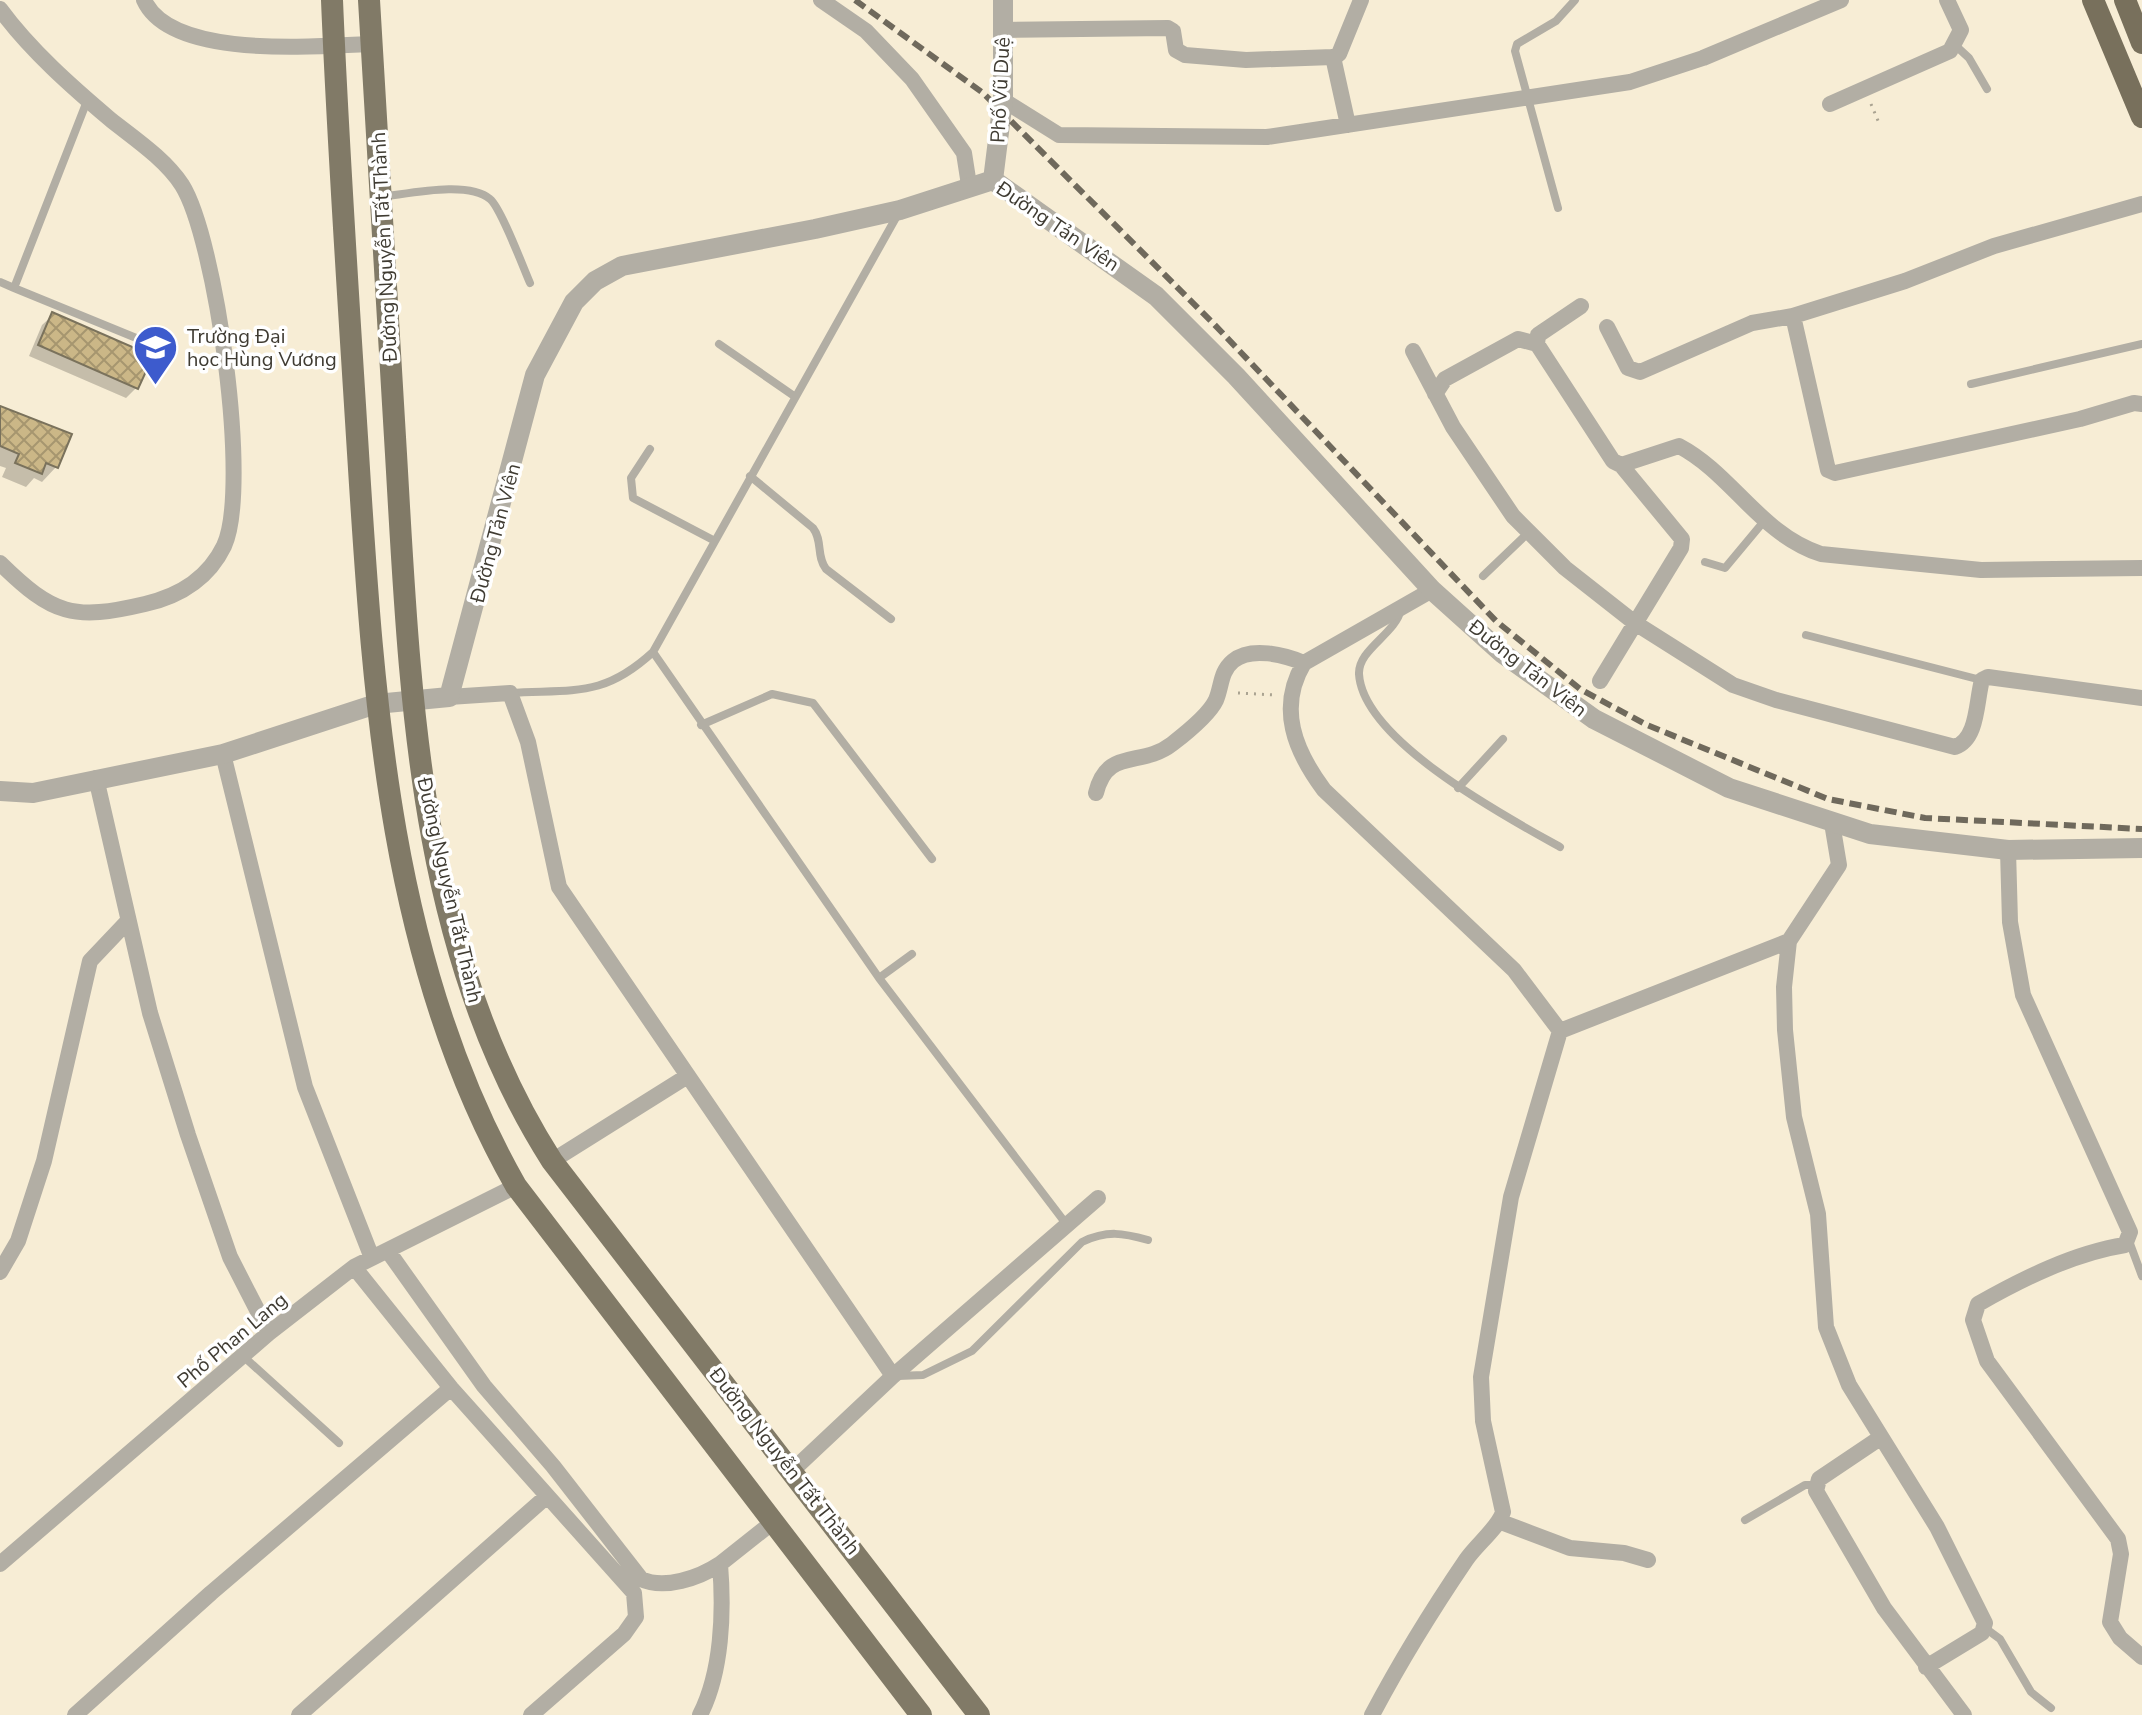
<svg xmlns="http://www.w3.org/2000/svg" width="2142" height="1715" font-family="'Nunito Sans',sans-serif">
<style>
.shadow{fill:#0003}
.building{fill:url(#building-cross-hatch);stroke:#7a725c;stroke-width:2}
.lines{fill:none;stroke-linecap:round;stroke-linejoin:round}
.path{stroke:#aaa391;stroke-width:3;stroke-dasharray:2 6;stroke-linecap:butt}
.service{stroke:#b2aea4;stroke-width:8}
.minor{stroke:#b2aea4;stroke-width:16}
.tertiary{stroke:#b2aea4;stroke-width:20}
.primary{stroke:#817a67;stroke-width:22}
.trunk{stroke:#78705c;stroke-width:22}
.rail{stroke:#6f695c;stroke-width:6;stroke-dasharray:12 6;stroke-linecap:butt}
.labels{text-anchor:middle;stroke-width:7;stroke-linejoin:round;paint-order:stroke}
.street-label{font-size:20px;fill:#3f3b32;stroke:#fff}
.poi-label{font-size:20px;fill:#3f3b32;stroke:#fff;text-anchor:start}
</style>
<defs>
<pattern id="building-cross-hatch" width="8" height="8" patternUnits="userSpaceOnUse" patternTransform="scale(2)"><rect width="8" height="8" fill="#cbb787"/><path d="M0 0l8 8M0 8l8-8" fill="none" stroke="#a6966f"/></pattern>
</defs>
<rect width="100%" height="100%" fill="#f7edd5"/>
<!-- shadow -->
<path class="shadow" d="M 53,315 L 136,388 L 126,398 L 29,356 L 42,325 Z
M 0,408 L 56,467 L 42,482 L 34,478 L 26,487 L 2,477 L 6,468 L 0,466 Z"/>
<!-- building -->
<path class="building" d="M 52,312 L 153,356 L 138,389 L 38,345 Z
M 0,406 L 72,434 L 58,468 L 46,463 L 42,474 L 15,463 L 19,454 L 0,446 Z"/>
<g class="lines">
<!-- path -->
<path class="path" d="M 1871,104 L 1879,123
M 1238,693 L 1275,695"/>
<!-- service -->
<path class="service" d="M 1956,46 L 1969,58 L 1987,89
M 381,197 C 408,194 468,180 490,199 C 501,208 523,267 530,283
M 1558,208 L 1515,51 L 1517,44 L 1556,21 L 1575,0
M 0,282 L 14,288 L 87,101
M 14,288 L 146,342
M 719,344 L 794,396
M 1971,384 L 2142,344
M 650,449 L 631,478 L 633,498 L 715,541
M 750,476 L 813,528 C 823,541 816,556 826,569 L 891,619
M 1705,562 L 1725,568 L 1765,520
M 1483,576 L 1528,533
M 1401,609 C 1396,634 1358,649 1359,674 C 1363,741 1508,818 1560,847
M 1806,635 L 1981,680
M 653,652 L 879,978 L 1067,1225
M 510,693 C 574,689 603,698 653,652 L 898,214
M 701,725 L 772,694 L 813,703 L 932,859
M 1458,788 L 1503,739
M 879,978 L 912,954
M 2129,1241 L 2142,1276
M 243,1356 L 339,1443
M 898,1376 L 923,1375 L 972,1351 L 1082,1242 C 1107,1230 1123,1233 1148,1240
M 1745,1520 L 1805,1485 L 1815,1485
M 1985,1628 L 2000,1639 L 2031,1692 L 2051,1708"/>
<!-- minor -->
<path class="minor" d="M 144,0 C 171,60 317,46 372,44
M 821,0 L 866,31 L 912,79 L 964,153 L 969,185
M 0,9 C 30,50 72,87 111,120 C 135,139 165,159 182,185 C 216,239 251,488 224,546 C 208,579 180,596 145,604 C 73,621 53,615 0,563
M 1003,30 L 1168,28 L 1173,31 L 1176,50 L 1185,55 L 1246,60 L 1333,57 L 1339,54 L 1361,0
M 1333,57 L 1348,125
M 1003,100 L 1059,135 L 1267,137 L 1630,82 L 1703,58 L 1841,0
M 1830,104 L 1950,51 L 1961,30 L 1947,0
M 1581,306 L 1538,335 L 1537,344 L 1613,461 L 1621,465 L 1679,446 C 1732,474 1760,534 1821,554 L 1981,570 L 2142,568
M 1793,316 L 1828,470 L 1835,473 L 2080,419 L 2134,403 L 2142,404
M 1607,327 L 1628,368 L 1640,372 L 1752,323 L 1793,316 L 1905,281 L 1994,246 L 2142,204
M 1413,351 L 1453,427 L 1513,516 L 1565,568 L 1635,623 L 1733,685 L 1776,700 L 1955,747 C 1978,739 1976,702 1982,680 L 1988,677 L 2142,698
M 1435,394 L 1445,379 L 1518,339 L 1537,344
M 1432,590 L 1304,663 C 1277,708 1295,751 1324,790 L 1514,970 L 1560,1031
M 1600,681 L 1681,548 L 1682,539 L 1621,465
M 449,697 L 510,693 L 528,742 L 559,887 L 893,1376 L 793,1470
M 223,754 L 305,1087 L 372,1258
M 96,778 L 150,1013 L 188,1135 L 230,1257 L 269,1333
M 1096,793 C 1107,747 1141,768 1172,744 C 1185,734 1209,715 1216,700 C 1222,686 1220,672 1233,661 C 1251,646 1285,655 1304,663
M 2008,850 L 2010,922 L 2023,995 L 2130,1232 L 2125,1245 C 2074,1253 2022,1279 1978,1304 L 1973,1320 L 1987,1361 L 2118,1539 L 2121,1554 L 2110,1622 L 2120,1638 L 2142,1657
M 1789,941 L 1784,987 L 1785,1030 L 1794,1117 L 1818,1214 L 1826,1327 L 1849,1385 L 1937,1527 L 1985,1623 L 1982,1633 L 1926,1667
M 552,1161 L 686,1077
M 388,1251 L 484,1386 L 553,1466 L 641,1579 C 664,1590 699,1578 720,1564
M 354,1267 L 451,1388 L 634,1593 L 636,1617 L 624,1634 L 531,1715
M 0,1272 L 18,1241 L 44,1161 L 90,961 L 127,922
M 893,1376 L 1098,1198
M 1880,1438 L 1819,1479 L 1816,1491 L 1884,1608 L 1964,1715
M 1501,1522 L 1570,1548 L 1624,1553 L 1648,1560
M 0,1564 L 269,1333 L 354,1267 L 516,1186
M 75,1715 L 211,1593 L 451,1388
M 299,1715 L 546,1497
M 700,1715 C 722,1672 724,1612 720,1564 L 773,1522
M 1372,1715 C 1400,1662 1432,1610 1466,1560 C 1476,1545 1499,1527 1503,1512 L 1483,1421 L 1481,1377 L 1511,1197 L 1560,1031 L 1789,941 L 1839,865 L 1832,823"/>
<!-- tertiary -->
<path class="tertiary" d="M 993,180 L 1003,100 L 1003,0
M 0,791 L 33,793 L 223,754 L 376,704 L 449,697 L 535,375 L 574,302 L 595,281 L 622,266 L 815,229 L 900,210 L 993,180 L 1156,296 L 1236,376 L 1432,590 L 1502,653 L 1594,719 L 1729,788 L 1870,834 L 2008,850 L 2142,848"/>
<!-- primary -->
<path class="primary" d="M 332,0 C 338,146 348,292 357,437 C 373,691 387,960 516,1186 L 921,1715
M 369,0 C 378,151 387,303 396,454 C 410,694 418,952 552,1161 L 979,1715"/>
<!-- trunk -->
<path class="trunk" d="M 2093,0 L 2142,117
M 2125,0 L 2142,43"/>
<!-- rail -->
<path class="rail" d="M 855,0 L 983,93 L 1212,322 L 1496,621 L 1580,689 L 1647,725 L 1828,799 L 1925,818 L 2142,829"/>
</g>
<!-- icons -->
<defs>
<symbol id="university-pin" viewBox="-11 -11 22 30"><path d="M0 17L-7.5 6A9.5 9.5 0 1 1 7.5 6Z" fill="#3d5bcd" stroke="#fff"/><path d="M0-5L7-2L0 1L-7-2ZM-4 1L0 2.5L4 1V4Q0 6-4 4Z" fill="#fff"/></symbol>
</defs>
<g fill-rule="evenodd">
<use href="#university-pin" x="130" y="322" width="51" height="69"/>
</g>
<g class="labels">
<!-- street labels -->
<g class="street-label">
<text transform="translate(1000 90) rotate(-87)" y="7">Phố Vũ Duệ</text>
<text transform="translate(1058 226) rotate(34)" y="7">Đường Tản Viên</text>
<text transform="translate(384 247) rotate(-93)" y="7">Đường Nguyễn Tất Thành</text>
<text transform="translate(495 533) rotate(-75)" y="7">Đường Tản Viên</text>
<text transform="translate(1528 668) rotate(38)" y="7">Đường Tản Viên</text>
<text transform="translate(450 890) rotate(77)" y="7">Đường Nguyễn Tất Thành</text>
<text transform="translate(232 1340) rotate(-40)" y="7">Phố Phan Lang</text>
<text transform="translate(785 1461) rotate(52)" y="7">Đường Nguyễn Tất Thành</text>
</g>
<!-- poi labels -->
<g class="poi-label">
<text x="187" y="343">Trường Đại<tspan x="187" dy="23">học Hùng Vương</tspan></text>
</g>
</g>
</svg>
